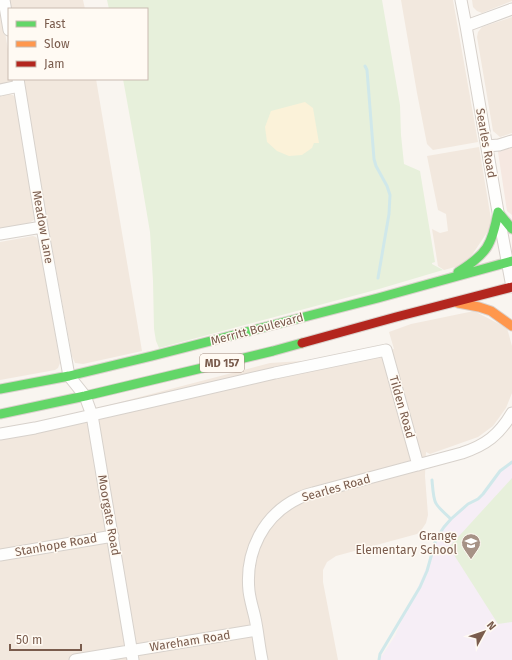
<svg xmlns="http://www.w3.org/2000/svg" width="512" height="660" font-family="'Fira Sans',sans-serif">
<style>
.residential{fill:#f2e8de}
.commercial{fill:#f6e8e1}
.education{fill:#f6eef6}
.green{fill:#e7f0db}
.sand{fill:#fbf2d9}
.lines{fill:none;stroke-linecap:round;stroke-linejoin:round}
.stream{stroke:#d0e8ea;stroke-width:3}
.street-casing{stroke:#d7d1cb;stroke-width:13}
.fast-casing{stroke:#dad1cc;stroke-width:11}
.slow-casing{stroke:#dad1cc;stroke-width:11}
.jam-casing{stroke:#dad1cc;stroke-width:11}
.street{stroke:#fefefd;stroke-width:11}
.fast{stroke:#63d668;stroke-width:9}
.slow{stroke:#ff974d;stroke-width:9}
.jam{stroke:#b3261e;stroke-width:9}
.labels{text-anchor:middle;stroke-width:3;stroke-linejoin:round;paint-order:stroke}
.shield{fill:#fffaf3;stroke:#a28b7f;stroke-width:1}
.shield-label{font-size:11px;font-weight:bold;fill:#7a5c4d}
.street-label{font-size:12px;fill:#7a5c4d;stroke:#fffaf3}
.poi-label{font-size:12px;fill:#7a5c4d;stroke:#fffaf3;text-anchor:end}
</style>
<rect width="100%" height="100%" fill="#f9f5f0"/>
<!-- residential -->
<path class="residential" d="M 7,0 L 83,0 L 85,9 L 9,9 Z
M 401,0 L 453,0 L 463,57 L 478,142 L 433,150 L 427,144 L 417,93 Z
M 472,0 L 512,0 L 512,1 L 482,13 L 477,11 L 473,7 Z
M 0,5 L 9,55 L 9,79 L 13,79 L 14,82 L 0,87 Z
M 512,17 L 512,133 L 500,137 L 493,131 L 477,37 L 478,32 L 482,27 Z
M 21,79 L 96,79 L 142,351 L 83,364 L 75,363 L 72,356 Z
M 9,94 L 13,95 L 16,98 L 37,215 L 34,220 L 29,223 L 0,228 L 0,95 Z
M 479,147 L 492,225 L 466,264 L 444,270 L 438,266 L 432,229 L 440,233 L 448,231 L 446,214 L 438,210 L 427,156 Z
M 33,236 L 36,237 L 40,244 L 60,363 L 58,368 L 55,370 L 0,380 L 0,242 Z
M 474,311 L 507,328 L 512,346 L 512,393 L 506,408 L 493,426 L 478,437 L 430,454 L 426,452 L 425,476 L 428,515 L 426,523 L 422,529 L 417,534 L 336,556 L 327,562 L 323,570 L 323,582 L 338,660 L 0,660 L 0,431 L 63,417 L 270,363 L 365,357 L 394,349 L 389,332 L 411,324 Z"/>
<!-- commercial -->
<path class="commercial" d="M 512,134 L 512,215 L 507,211 L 496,139 Z"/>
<!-- education -->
<path class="education" d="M 512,462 L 512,660 L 379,660 L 395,636 L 400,624 L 414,596 L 435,548 L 438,535 L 442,527 L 449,520 L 471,504 L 479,500 L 490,487 L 498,475 Z"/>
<!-- green -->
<path class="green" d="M 107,0 L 382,0 L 400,105 L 401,135 L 404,164 L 420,171 L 435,262 L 432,263 L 432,264 L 443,270 L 379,289 L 159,348 L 156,341 L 154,329 L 153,281 L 150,232 L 140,173 L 123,79 L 147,79 L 147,9 L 109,9 Z
M 512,478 L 512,622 L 498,624 L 449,547 Z"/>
<!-- sand -->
<path class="sand" d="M 305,102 L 313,108 L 319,143 L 314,143 L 312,148 L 302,155 L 289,156 L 277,151 L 267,142 L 265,127 L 271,111 Z"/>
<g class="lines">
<!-- stream -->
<path class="stream" d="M 365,66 L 367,70 L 374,159 L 376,166 L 387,186 L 390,195 L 389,214 L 378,278
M 432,480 C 434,504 433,503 451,519
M 379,660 L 380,654 L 420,587 L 427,571 L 436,539 L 444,527 L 451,519 L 468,504 L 478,499 L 483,494 L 500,471 L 512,462"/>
<defs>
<path id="street" d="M 4,0 L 9,30
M 461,0 L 466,26 L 498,212 L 512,287
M 466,26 L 512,9
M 18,79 L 42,227 L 69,376 L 85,396 L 92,415 L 133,660
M 0,90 L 19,86
M 487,146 L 499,145 L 512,141
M 0,234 L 42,227
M 0,434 L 35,428 L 154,401 L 275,373 L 386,350 L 418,465
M 0,555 L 113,536
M 75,660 L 257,630
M 262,660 C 259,646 258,632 255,618 C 253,609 250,600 249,591 C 245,552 263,515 299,498 C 303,496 308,494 313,493 L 462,453 C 486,445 499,435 512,413"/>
<path id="fast" d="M 498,212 L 512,229
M 458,272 C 487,254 492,245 498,212
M 0,389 L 69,376 L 152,356 L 378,298 L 512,261
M 0,414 L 85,396 L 273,351 L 302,343"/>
<path id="slow" d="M 458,303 L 479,307 L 491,311 L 512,326"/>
<path id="jam" d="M 302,343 L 396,317 L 512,287"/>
</defs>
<!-- street casing -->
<use href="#street" class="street-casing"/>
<!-- fast casing -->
<use href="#fast" class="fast-casing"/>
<!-- slow casing -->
<use href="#slow" class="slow-casing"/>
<!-- jam casing -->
<use href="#jam" class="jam-casing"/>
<!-- street -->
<use href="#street" class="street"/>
<!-- fast -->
<use href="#fast" class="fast"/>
<!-- slow -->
<use href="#slow" class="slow"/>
<!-- jam -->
<use href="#jam" class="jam"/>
</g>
<!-- icons -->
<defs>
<symbol id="school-pin" viewBox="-11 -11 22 30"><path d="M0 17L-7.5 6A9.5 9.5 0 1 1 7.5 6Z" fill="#a69286" stroke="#fffaf3"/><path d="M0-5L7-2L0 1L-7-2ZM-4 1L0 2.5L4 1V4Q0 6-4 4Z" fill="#fff"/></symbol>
</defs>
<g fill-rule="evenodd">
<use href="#school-pin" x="460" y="532" width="22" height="30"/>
</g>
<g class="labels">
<!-- shield labels -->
<rect class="shield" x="200" y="354" width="44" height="18" rx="3"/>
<g class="shield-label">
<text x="222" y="367">MD 157</text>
</g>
<!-- street labels -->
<g class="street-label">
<text transform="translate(486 143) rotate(80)" y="4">Searles Road</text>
<text transform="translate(43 227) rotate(80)" y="4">Meadow Lane</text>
<text transform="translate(257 329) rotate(-15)" y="4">Merritt Boulevard</text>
<text transform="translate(402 407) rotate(74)" y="4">Tilden Road</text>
<text transform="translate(336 488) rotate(-16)" y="4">Searles Road</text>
<text transform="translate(109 515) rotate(80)" y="4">Moorgate Road</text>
<text transform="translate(56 545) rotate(-10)" y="4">Stanhope Road</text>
<text transform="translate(190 641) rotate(-9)" y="4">Wareham Road</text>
</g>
<!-- poi labels -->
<g class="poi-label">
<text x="457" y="540">Grange<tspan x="457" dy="14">Elementary School</tspan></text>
</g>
</g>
<!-- legend -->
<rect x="8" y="8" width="140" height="72" fill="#fffaf3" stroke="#cabbb1"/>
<rect x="16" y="21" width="20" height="6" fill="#63d668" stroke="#cabbb1"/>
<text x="44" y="28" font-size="12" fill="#7a5c4d">Fast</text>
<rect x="16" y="41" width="20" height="6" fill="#ff974d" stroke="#cabbb1"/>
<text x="44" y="48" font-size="12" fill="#7a5c4d">Slow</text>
<rect x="16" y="61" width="20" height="6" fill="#b3261e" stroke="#cabbb1"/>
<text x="44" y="68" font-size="12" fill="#7a5c4d">Jam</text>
<!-- north arrow -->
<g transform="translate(484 632) rotate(50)" stroke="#fffaf3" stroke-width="3" paint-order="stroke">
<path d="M0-3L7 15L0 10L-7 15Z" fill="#7a5c4d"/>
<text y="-6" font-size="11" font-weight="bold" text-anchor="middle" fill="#7a5c4d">N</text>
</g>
<!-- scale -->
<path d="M10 644v6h71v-6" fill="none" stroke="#7a5c4d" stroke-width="2"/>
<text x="16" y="644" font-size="12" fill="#7a5c4d" stroke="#fffaf3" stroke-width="3" paint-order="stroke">50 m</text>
</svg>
